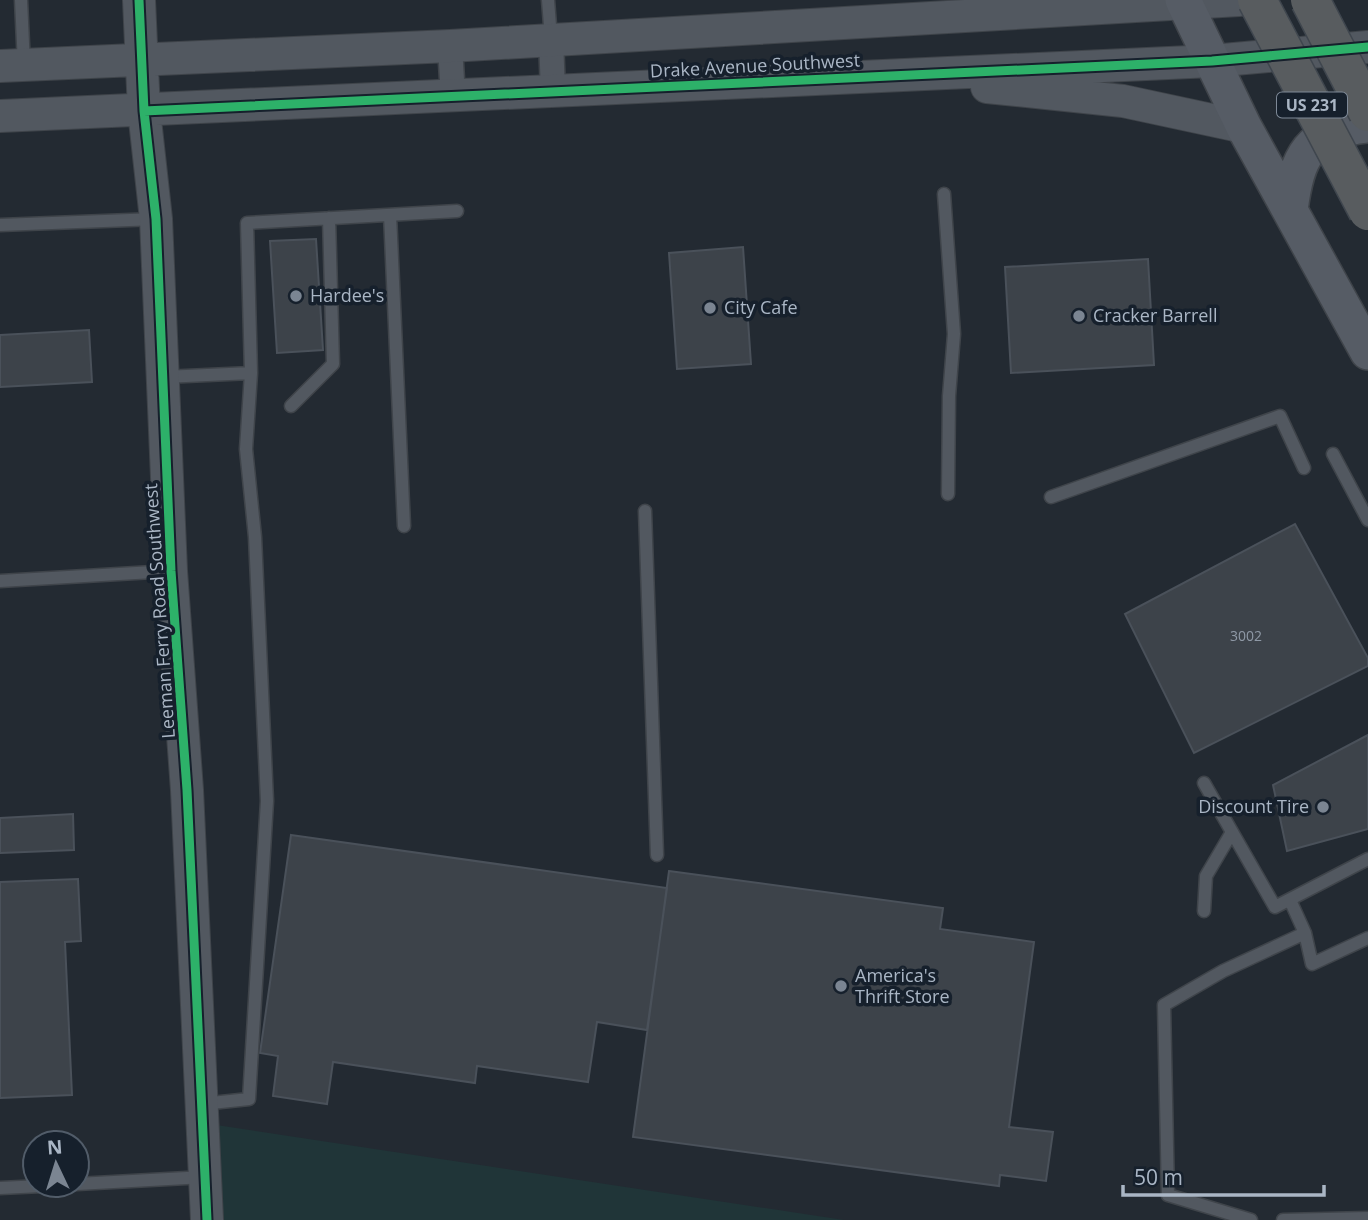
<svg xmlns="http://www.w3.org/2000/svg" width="1368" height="1220" font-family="'Open Sans',sans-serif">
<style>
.green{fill:#203538}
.building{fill:#3d434a;stroke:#4a515a;stroke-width:2}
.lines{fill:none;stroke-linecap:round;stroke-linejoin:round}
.service-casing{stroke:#3f444a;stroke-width:15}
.minor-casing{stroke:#3f444a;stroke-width:27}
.tertiary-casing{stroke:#3f444a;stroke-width:34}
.secondary-casing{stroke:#3f444a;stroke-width:38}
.service{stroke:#525860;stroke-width:12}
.minor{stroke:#525860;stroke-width:24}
.tertiary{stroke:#525860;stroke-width:32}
.secondary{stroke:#565c65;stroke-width:35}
.motorway-bridge-casing{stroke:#3f464e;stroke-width:41;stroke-linecap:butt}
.motorway-bridge{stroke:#585c5f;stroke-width:38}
.cycleway-casing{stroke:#16202c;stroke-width:13}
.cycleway{stroke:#2db169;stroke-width:9}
.poi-dot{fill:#7b8592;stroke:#16202c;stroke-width:2.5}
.labels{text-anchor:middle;stroke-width:7;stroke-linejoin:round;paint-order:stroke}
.number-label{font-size:14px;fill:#8f99a6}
.shield{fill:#16202c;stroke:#7e8997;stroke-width:2}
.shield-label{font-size:16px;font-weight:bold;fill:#aab6c5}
.street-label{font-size:18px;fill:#aab6c5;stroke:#16202c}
.poi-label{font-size:18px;fill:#aab6c5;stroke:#16202c;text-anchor:start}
</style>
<rect width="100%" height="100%" fill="#232a32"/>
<!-- green -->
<path class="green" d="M 203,1123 L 844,1220 L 207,1220 Z"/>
<!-- building -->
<path class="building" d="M 316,239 L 323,350 L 277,353 L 270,241 Z
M 743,247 L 751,364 L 677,369 L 669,253 Z
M 1148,259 L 1154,365 L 1011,373 L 1005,267 Z
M 89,330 L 92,382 L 0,387 L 0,335 Z
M 1295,524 L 1368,658 L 1368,666 L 1194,753 L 1125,614 Z
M 1368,735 L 1368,829 L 1287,851 L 1273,785 Z
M 73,814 L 74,850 L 0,853 L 0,818 Z
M 291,835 L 667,888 L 647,1030 L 597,1022 L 588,1082 L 477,1066 L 475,1083 L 333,1062 L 327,1104 L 273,1096 L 278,1056 L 260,1053 Z
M 669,871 L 943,908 L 940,929 L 1034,942 L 1009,1127 L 1053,1132 L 1046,1181 L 1000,1175 L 999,1186 L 633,1137 Z
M 78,879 L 81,941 L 65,942 L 72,1095 L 0,1098 L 0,882 Z"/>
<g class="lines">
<defs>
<path id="service" d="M 21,0 L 24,65
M 548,0 L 551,38
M 944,194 L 954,334 L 949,396 L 948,494
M 390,215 L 404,526
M 0,225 L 156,219
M 164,377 L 251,373
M 291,406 L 333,364 L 329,218
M 1333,454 L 1368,520
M 1051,497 L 1280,416 L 1304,468
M 645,511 L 657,855
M 0,581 L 170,571
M 1204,783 L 1275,907 L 1368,859
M 1290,900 L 1305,933 L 1312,964 L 1368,938
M 1204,911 L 1206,876 L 1232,832
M 202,1104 L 249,1099 L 267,801 L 255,537 L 246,449 L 251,373 L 247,223 L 457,211
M 77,1184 L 205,1177
M 0,1188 L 63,1185
M 1251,1220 L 1168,1195 L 1164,1005 L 1223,971 L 1305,933
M 1283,1220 L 1368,1218"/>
<path id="minor" d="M 551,39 L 553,92
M 450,46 L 453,97"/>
<path id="tertiary" d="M 139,0 L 144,111 L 156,219 L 171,571 L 187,790 L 207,1220
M 0,66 L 450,46 L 1239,0
M 987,87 L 1123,101 L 1244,127
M 0,116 L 1212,61 L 1368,47"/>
<path id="secondary" d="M 1183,0 L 1244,127 L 1368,352
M 1290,210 C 1297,156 1308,131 1368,125"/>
</defs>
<!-- service casing -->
<use href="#service" class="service-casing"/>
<!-- minor casing -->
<use href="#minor" class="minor-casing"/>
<!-- tertiary casing -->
<use href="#tertiary" class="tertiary-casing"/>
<!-- secondary casing -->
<use href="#secondary" class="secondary-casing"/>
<!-- service -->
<use href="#service" class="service"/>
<!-- minor -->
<use href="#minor" class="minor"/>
<!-- tertiary -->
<use href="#tertiary" class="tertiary"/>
<!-- secondary -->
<use href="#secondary" class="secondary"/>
<defs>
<path id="motorway-bridge" d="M 1257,0 L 1368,211
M 1310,0 L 1368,112"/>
</defs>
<!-- motorway-bridge casing -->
<use href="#motorway-bridge" class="motorway-bridge-casing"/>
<!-- motorway-bridge -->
<use href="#motorway-bridge" class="motorway-bridge"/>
<defs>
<path id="cycleway" d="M 139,0 L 144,111 L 156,219 L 171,571 L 187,790 L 207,1220
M 144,111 L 1212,61 L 1368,47"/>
</defs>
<!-- cycleway casing -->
<use href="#cycleway" class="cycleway-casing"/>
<!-- cycleway -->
<use href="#cycleway" class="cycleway"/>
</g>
<!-- markers -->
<g class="poi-dot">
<circle cx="296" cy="296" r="7"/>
<circle cx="710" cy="308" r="7"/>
<circle cx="1079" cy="316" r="7"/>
<circle cx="1323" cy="807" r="7"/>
<circle cx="841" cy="986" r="7"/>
</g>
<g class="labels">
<!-- number labels -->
<g class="number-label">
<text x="1246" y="641">3002</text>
</g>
<!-- shield labels -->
<rect class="shield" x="1277" y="92.5" width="70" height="25" rx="5"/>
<g class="shield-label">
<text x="1312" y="111">US 231</text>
</g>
<!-- street labels -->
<g class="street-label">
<text transform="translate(755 66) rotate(-3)" y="6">Drake Avenue Southwest</text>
<text transform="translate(160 611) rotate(-94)" y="6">Leeman Ferry Road Southwest</text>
</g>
<!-- poi labels -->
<g class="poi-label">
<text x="310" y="302">Hardee's</text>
<text x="724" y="314">City Cafe</text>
<text x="1093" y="322">Cracker Barrell</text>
<text x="1309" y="813" text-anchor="end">Discount Tire</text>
<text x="855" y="982">America's<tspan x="855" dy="21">Thrift Store</tspan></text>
</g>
</g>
<!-- north arrow -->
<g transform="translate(56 1164) rotate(356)"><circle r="33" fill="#16202c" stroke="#515c69" stroke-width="2"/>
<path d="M0-5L12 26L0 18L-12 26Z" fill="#7b8592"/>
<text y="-10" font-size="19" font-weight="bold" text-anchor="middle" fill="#aab6c5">N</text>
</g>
<!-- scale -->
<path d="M1123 1185v10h201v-10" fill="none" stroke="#aab6c5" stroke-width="3.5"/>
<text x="1134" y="1185" font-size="21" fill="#aab6c5" stroke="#16202c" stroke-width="5" paint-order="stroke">50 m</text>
</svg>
